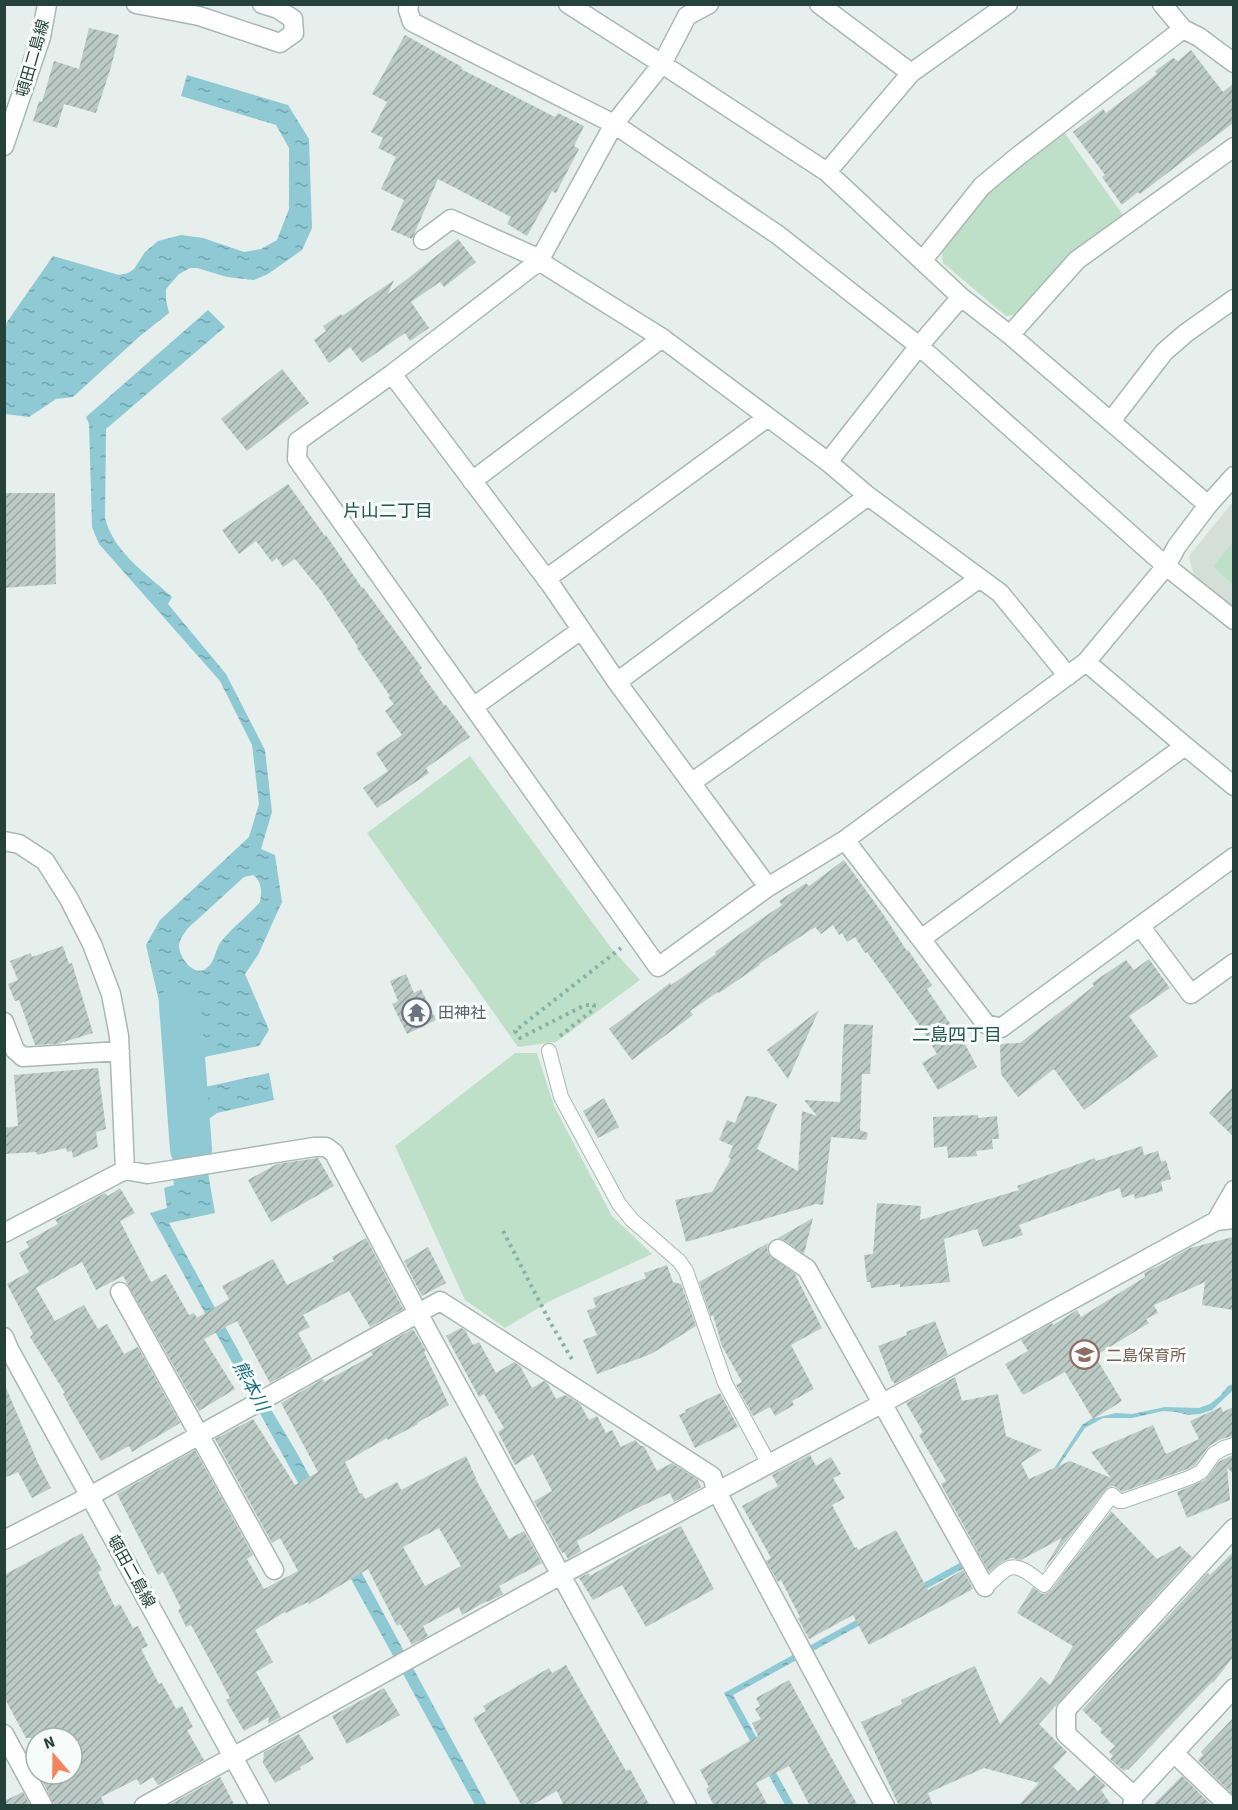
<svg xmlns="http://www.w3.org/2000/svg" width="1238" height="1810" font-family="'Source Sans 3','Noto Sans JP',sans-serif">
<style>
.built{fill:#d4dfda}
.green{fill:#bfe0c8}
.water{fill:url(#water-ripples);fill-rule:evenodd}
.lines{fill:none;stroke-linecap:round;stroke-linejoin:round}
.river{stroke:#8ec9d4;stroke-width:42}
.building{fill:url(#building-hatch);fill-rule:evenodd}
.service-casing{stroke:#a8b8b2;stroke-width:16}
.minor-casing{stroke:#a8b8b2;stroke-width:21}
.tertiary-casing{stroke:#a8b8b2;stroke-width:21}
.secondary-casing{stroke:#a4bbb3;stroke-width:21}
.path{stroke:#86b3a5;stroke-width:4;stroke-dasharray:3 4.5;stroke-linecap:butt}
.service{stroke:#fff;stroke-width:14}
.minor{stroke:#fff;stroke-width:18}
.tertiary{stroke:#fff;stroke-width:18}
.secondary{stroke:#fff;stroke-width:18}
.labels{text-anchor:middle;stroke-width:6;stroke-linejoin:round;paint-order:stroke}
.street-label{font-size:16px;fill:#24423a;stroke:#f7fbf9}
.worship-label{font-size:16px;fill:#5b616d;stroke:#f7fbf9;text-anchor:start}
.education-label{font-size:16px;fill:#785e54;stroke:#f7fbf9;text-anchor:start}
.neighbourhood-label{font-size:18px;fill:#1f5548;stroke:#f7fbf9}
.water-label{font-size:18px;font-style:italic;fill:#1c6f80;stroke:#f7fbf9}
</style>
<defs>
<pattern id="water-ripples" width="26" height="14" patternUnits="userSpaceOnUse" patternTransform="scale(1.5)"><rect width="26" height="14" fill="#8ec9d4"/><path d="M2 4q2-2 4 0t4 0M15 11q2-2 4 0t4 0" fill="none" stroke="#74a5ad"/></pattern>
<pattern id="building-hatch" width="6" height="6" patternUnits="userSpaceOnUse" patternTransform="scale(1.5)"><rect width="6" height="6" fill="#bbcac4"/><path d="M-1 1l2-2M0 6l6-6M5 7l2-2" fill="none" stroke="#98a6a0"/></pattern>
</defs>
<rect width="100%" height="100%" fill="#e6efeb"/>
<!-- built -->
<path class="built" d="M 1233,502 L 1233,607 L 1194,576 L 1189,556 Z"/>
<!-- green -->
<path class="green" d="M 1064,132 L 1123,215 L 1083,243 L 1067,257 L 1017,314 L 1006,316 L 943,263 L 941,245 L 994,187 Z
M 1233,542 L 1233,585 L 1213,566 Z
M 470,756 L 612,949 L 640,980 L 556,1042 L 518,1047 L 367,833 Z
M 515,1053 L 537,1053 L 554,1106 L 612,1216 L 652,1254 L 550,1301 L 505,1328 L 465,1300 L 395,1146 Z"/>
<!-- water -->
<path class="water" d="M 187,75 L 288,105 L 309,139 L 312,228 L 302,250 L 268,274 L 254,280 L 227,277 L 197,268 L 190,268 L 179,274 L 166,289 L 166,300 L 169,313 L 140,336 L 73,397 L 56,399 L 29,417 L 5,414 L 5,330 L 7,322 L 53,256 L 119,275 L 128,273 L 134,269 L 145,252 L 158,241 L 181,235 L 203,238 L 244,252 L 261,249 L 277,240 L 289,209 L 289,148 L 276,125 L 181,96 Z
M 208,310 L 225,327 L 106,429 L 105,518 C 114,553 147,574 172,597 L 168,604 L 226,674 L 265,750 L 272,812 L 261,849 L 275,855 L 282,902 L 258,955 L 245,974 L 269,1030 L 259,1046 L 184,1061 L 171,1053 L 146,945 L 160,920 L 249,837 L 259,804 L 252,745 L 220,681 L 99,544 L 92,527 L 89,424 L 86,417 ZM 253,875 C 262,881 262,892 260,902 C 248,916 231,928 220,943 C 216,949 215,959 210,965 C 197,981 180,960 179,946 C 179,940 184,934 187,929 L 244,877 Z
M 269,1073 L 274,1100 L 217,1113 L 196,1128 L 208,1173 L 215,1213 L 169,1223 L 260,1391 L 297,1453 L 487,1805 L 475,1805 L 150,1213 L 167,1208 L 164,1188 L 174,1185 L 173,1177 L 185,1175 L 169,1095 Z
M 1233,1384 L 1233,1390 L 1212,1410 L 1200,1414 L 1188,1415 L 1177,1412 L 1163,1411 L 1132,1418 L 1103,1418 L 1085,1428 L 1056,1470 L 1018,1534 L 975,1558 L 966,1567 L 733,1695 L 794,1805 L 785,1805 L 724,1693 L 1005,1538 L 1046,1481 L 1082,1425 L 1091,1419 L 1116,1413 L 1132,1414 L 1165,1407 L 1199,1408 L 1210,1404 L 1220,1396 L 1228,1386 Z"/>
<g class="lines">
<!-- river -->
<path class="river" d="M 180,1005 L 191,1149"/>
</g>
<!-- building -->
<path class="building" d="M 89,28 L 119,35 L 111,67 L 96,113 L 64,104 L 57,128 L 33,121 L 39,101 L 42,102 L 54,61 L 79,69 Z
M 405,35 L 462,67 L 461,69 L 555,117 L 558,113 L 584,126 L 574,146 L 579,149 L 556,193 L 552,191 L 527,236 L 507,224 L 511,217 L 438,179 L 412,239 L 391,230 L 404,200 L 381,189 L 396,157 L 378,148 L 383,138 L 371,132 L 387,102 L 372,94 Z
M 1191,50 L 1223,92 L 1233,84 L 1233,123 L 1140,194 L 1138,192 L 1122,205 L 1102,177 L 1105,175 L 1073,132 L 1103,109 L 1106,113 L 1157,74 L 1155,71 L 1173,58 L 1178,61 Z
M 458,239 L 476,262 L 444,287 L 440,282 L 411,302 L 429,328 L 410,341 L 405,333 L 362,363 L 350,347 L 329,363 L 314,340 L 326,331 L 323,326 L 341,314 L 342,316 L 394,280 L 388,294 Z
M 282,369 L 309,403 L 247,451 L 221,419 Z
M 288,484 L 325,536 L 326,535 L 362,588 L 363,587 L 422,668 L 419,670 L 444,705 L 446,705 L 470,737 L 426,768 L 429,773 L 377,808 L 363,788 L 388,771 L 376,753 L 402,735 L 385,711 L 394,704 L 388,697 L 390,696 L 357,648 L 358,647 L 321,591 L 295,559 L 283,567 L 277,558 L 272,562 L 256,541 L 239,554 L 222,530 Z
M 4,493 L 55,493 L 56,584 L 4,588 Z
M 844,860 L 883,914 L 907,951 L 908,950 L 932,985 L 927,989 L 963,1043 L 964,1042 L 977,1067 L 938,1090 L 922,1063 L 937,1054 L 920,1026 L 867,952 L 865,953 L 855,937 L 847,942 L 842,933 L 839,935 L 833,925 L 821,934 L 815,927 L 759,964 L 760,965 L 719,993 L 718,992 L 690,1011 L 693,1015 L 632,1060 L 609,1029 L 670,983 L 671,985 L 716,954 L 715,952 L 751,926 L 782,905 L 779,901 L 806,883 L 809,886 Z
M 63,946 L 69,964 L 72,963 L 93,1033 L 57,1044 L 35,1045 L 19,1000 L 15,1001 L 8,984 L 18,980 L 10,961 L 31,953 L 32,957 Z
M 1149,959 L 1170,988 L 1129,1016 L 1158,1056 L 1084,1110 L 1054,1069 L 1018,1097 L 1001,1074 L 1000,1044 L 1020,1043 L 1094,986 L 1092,983 L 1126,960 L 1134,970 Z
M 406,974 L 414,993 L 421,989 L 436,1020 L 407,1034 L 392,1004 L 398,1001 L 390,981 Z
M 819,1010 L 788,1079 L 767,1050 Z
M 844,1024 L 873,1025 L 870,1074 L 862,1074 L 860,1130 L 868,1133 L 866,1140 L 831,1137 L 823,1205 L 816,1204 L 686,1242 L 675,1200 L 712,1192 L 731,1159 L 728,1157 L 733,1146 L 719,1140 L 727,1120 L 735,1123 L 746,1096 L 756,1097 L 777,1104 L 757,1149 L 798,1171 L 802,1111 L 817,1116 L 804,1100 L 840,1102 Z
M 98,1068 L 106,1129 L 96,1132 L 98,1147 L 73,1158 L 72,1151 L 67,1152 L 66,1148 L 37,1155 L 36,1152 L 4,1154 L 4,1128 L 18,1126 L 14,1075 Z
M 1233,1087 L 1233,1136 L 1209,1113 Z
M 604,1098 L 619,1127 L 598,1138 L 583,1111 Z
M 978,1115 L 978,1118 L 997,1116 L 999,1139 L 992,1139 L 993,1149 L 976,1151 L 977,1156 L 948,1158 L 947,1146 L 934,1148 L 933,1117 Z
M 1142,1146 L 1144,1155 L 1158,1151 L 1161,1162 L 1166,1160 L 1171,1179 L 1161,1182 L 1163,1191 L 1135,1199 L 1134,1194 L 1122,1198 L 1120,1188 L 1019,1225 L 1023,1235 L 983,1247 L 977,1229 L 944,1239 L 950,1282 L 900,1287 L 900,1284 L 871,1288 L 870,1282 L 867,1282 L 864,1255 L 873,1254 L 877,1203 L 921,1206 L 920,1220 L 1019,1190 L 1017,1186 L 1095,1158 L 1096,1161 Z
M 318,1158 L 334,1186 L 271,1222 L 248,1180 L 277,1164 Z
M 120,1188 L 135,1213 L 120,1221 L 151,1282 L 166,1274 L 189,1315 L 194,1313 L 197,1318 L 229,1299 L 222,1286 L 273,1259 L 287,1285 L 334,1261 L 332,1257 L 366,1238 L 403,1309 L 370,1327 L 349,1291 L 303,1315 L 310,1327 L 298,1333 L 312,1359 L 270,1383 L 237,1321 L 204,1339 L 235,1389 L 199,1411 L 123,1276 L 96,1290 L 82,1262 L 36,1288 L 55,1321 L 84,1305 L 98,1329 L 107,1324 L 124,1354 L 138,1347 L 180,1423 L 132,1452 L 129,1446 L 101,1461 L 71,1409 L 63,1394 L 65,1393 L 30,1337 L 33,1334 L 7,1284 L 29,1272 L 19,1253 L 29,1247 L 26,1242 L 58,1224 L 55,1219 L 62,1216 L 105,1193 L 108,1196 Z
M 813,1218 L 804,1254 L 784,1240 L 778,1238 Z
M 1233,1237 L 1233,1310 L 1202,1305 L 1205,1282 L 1154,1305 L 1158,1313 L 1146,1319 L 1149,1323 L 1095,1356 L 1122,1401 L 1093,1419 L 1065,1372 L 1023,1395 L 1005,1364 L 1028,1351 L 1021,1340 L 1052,1323 L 1053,1325 L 1077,1310 L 1081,1317 L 1145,1277 L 1144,1273 L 1172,1259 L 1172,1258 L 1190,1248 Z
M 768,1243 L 767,1249 L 768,1254 L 795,1274 L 822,1328 L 791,1345 L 814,1389 L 792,1401 L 794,1405 L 775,1416 L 770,1407 L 753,1416 L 736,1385 L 742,1382 L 722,1346 L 713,1315 L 711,1317 L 699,1282 Z
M 428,1247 L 446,1283 L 422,1296 L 404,1261 Z
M 667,1265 L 673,1282 L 681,1284 L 696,1326 L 651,1354 L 597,1374 L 583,1340 L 597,1335 L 587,1311 L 596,1307 L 593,1298 L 646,1278 L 644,1273 Z
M 935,1321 L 948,1355 L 895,1384 L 893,1381 L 892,1382 L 878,1346 L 907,1335 L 906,1332 Z
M 461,1328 L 465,1330 L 473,1345 L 479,1342 L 496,1373 L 514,1362 L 520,1366 L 532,1388 L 544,1381 L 548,1384 L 556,1399 L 565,1395 L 580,1404 L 589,1420 L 597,1416 L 606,1433 L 612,1430 L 621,1447 L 635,1440 L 641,1446 L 644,1446 L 657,1471 L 672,1463 L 698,1480 L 701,1487 L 674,1502 L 670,1493 L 633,1510 L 577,1541 L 581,1551 L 568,1559 L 564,1552 L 562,1553 L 534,1501 L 552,1491 L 533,1454 L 515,1465 L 498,1432 L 504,1428 L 484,1394 L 479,1397 L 446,1336 Z
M 413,1329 L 426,1351 L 424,1352 L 449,1405 L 417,1423 L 418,1424 L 388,1440 L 387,1438 L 345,1462 L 360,1494 L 362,1493 L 365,1499 L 397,1482 L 401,1490 L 466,1456 L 476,1478 L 475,1478 L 509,1539 L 524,1531 L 542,1563 L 499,1586 L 503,1594 L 488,1602 L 487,1601 L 462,1615 L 459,1607 L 423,1626 L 428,1636 L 412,1645 L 400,1624 L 397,1626 L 368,1569 L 309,1604 L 308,1602 L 286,1613 L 285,1612 L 255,1630 L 273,1662 L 256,1672 L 281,1717 L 268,1724 L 269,1717 L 244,1731 L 226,1700 L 230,1698 L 191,1625 L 186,1627 L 178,1610 L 181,1608 L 163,1572 L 158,1575 L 117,1494 L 195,1450 L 253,1555 L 247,1559 L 264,1589 L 298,1571 L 280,1538 L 272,1543 L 215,1439 L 253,1419 L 295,1485 L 318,1472 L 281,1403 L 323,1379 L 324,1382 L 373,1355 L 371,1352 ZM 439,1528 L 461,1566 L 425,1586 L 403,1547 Z
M 955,1377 L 962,1401 L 998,1394 L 1006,1436 L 1042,1450 L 1021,1463 L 1029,1479 L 1070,1461 L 1111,1478 L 1091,1452 L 1153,1425 L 1166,1454 L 1199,1439 L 1190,1421 L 1221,1407 L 1223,1412 L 1233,1407 L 1233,1436 L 1221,1439 L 1209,1446 L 1195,1465 L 1185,1470 L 1122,1492 L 1114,1486 L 1108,1487 L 1042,1572 L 1062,1538 L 1021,1560 L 1012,1558 L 1003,1561 L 989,1572 L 941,1484 L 946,1481 L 919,1435 L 923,1432 L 906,1403 Z
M 4,1383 L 38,1463 L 51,1488 L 32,1498 L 18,1472 L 4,1478 Z
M 720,1393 L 738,1427 L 695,1448 L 679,1415 L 686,1412 L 685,1410 Z
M 810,1455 L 816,1466 L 831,1457 L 841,1474 L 833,1478 L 845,1498 L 832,1505 L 855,1548 L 857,1547 L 858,1550 L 896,1530 L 928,1590 L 963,1570 L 973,1589 L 869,1645 L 853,1615 L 809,1639 L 798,1618 L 800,1617 L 781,1580 L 778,1582 L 766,1561 L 771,1558 L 742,1506 L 778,1486 L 772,1475 Z
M 1233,1455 L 1233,1474 L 1227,1467 L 1230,1500 L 1187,1518 L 1177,1492 L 1205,1480 L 1220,1461 Z
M 1111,1511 L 1157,1559 L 1180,1546 L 1192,1557 L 1039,1724 L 1067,1752 L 1053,1767 L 1078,1791 L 1094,1775 L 1106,1786 L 1101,1790 L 1112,1806 L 1018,1806 L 1039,1783 L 984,1768 L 928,1793 L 933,1806 L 899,1806 L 861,1722 L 902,1704 L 901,1700 L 975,1666 L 1000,1724 L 1041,1677 L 1050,1685 L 1073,1646 L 1017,1613 L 1033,1587 L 1042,1594 L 1047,1593 L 1051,1590 Z
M 681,1526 L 714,1589 L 646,1627 L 622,1585 L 593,1600 L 579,1578 L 589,1573 L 590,1576 L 636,1549 Z
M 82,1533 L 102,1570 L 98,1572 L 115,1607 L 120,1604 L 133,1628 L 138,1626 L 148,1646 L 141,1649 L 159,1684 L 162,1683 L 176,1709 L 182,1706 L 193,1727 L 187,1730 L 204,1760 L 158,1785 L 153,1777 L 140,1785 L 137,1779 L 101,1797 L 105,1806 L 54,1805 L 43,1782 L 58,1774 L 72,1774 L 72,1738 L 26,1738 L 4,1697 L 4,1575 Z
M 1233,1552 L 1233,1657 L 1213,1683 L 1212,1682 L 1128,1770 L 1126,1769 L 1124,1771 L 1110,1759 L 1113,1756 L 1109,1752 L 1115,1746 L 1100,1732 L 1102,1729 L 1082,1710 L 1208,1573 L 1210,1575 Z
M 566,1665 L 626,1771 L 630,1769 L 650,1806 L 564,1806 L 557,1791 L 530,1806 L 522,1806 L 473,1718 L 486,1711 L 483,1706 L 549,1668 L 552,1673 Z
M 789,1680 L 858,1806 L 810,1806 L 789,1766 L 756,1783 L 768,1806 L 714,1806 L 706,1789 L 709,1787 L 700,1770 L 758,1736 L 752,1723 L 761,1719 L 755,1709 L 760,1706 L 756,1698 Z
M 384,1688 L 400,1715 L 347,1744 L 332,1716 Z
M 1233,1718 L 1233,1795 L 1198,1760 L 1203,1755 L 1201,1752 Z
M 299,1734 L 314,1759 L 300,1767 L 301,1769 L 275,1783 L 263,1763 L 264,1752 Z
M 1182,1776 L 1212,1806 L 1152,1806 Z
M 220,1777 L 235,1806 L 169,1806 L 169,1805 Z
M 23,1792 L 30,1805 L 4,1805 L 4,1801 Z"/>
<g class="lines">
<defs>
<path id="service" d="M 549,1051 L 561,1097 L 619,1204 L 632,1220 L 679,1261 L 686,1271 L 725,1383 L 769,1464
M 985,1587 C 993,1582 999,1573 1007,1569 C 1019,1562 1035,1578 1044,1585 L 1112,1495 L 1119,1501 L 1123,1501 L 1189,1478 L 1201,1472 L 1214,1454 L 1224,1448 L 1234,1445"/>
<path id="minor" d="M 409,4 L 408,10 L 412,22 L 614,124 L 778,235 L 919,346 L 1166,566 L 1234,620
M 568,4 L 662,64 L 827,172 L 961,297 L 1010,335 L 1208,505
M 709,4 L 687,16 L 662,64 L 614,124 L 539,261 L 392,374 L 298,441 L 297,459 L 658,967 L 768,887 L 845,840 L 1086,662 L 1166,566 L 1177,546 L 1208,505 L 1234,476
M 819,4 L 911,73
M 1162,4 L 1183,29 L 1199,37 L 1234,63
M 827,172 L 911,73 L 1008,4
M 423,240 L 451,219 L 540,259
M 539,261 L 662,338 L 828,462 L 868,496 L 1000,593 L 1068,676
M 922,261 L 982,186 L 1017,157 L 1183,29
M 1010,335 L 1077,260 L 1234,147
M 392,374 L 551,585 L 617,682 L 768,887
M 1111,421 L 1164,352 L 1186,333 L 1234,299
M 828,462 L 919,346 L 961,297
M 472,481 L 662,338
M 546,579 L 768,417
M 1086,662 L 1185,746 L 1234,786
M 617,682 L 868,496
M 473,707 L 581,630
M 691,783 L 980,578
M 845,840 L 986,1024 L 1001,1028 L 1234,857
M 4,841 L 19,844 L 45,861 L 69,899 L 92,944 L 111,994 L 119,1036 L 125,1170
M 1140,926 L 1191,994 L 1234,963
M 921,939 L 1185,746
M 4,1022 L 15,1050 L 23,1057 L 120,1051
M 1216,1221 L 1234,1190
M 4,1233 L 125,1170 L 147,1174 L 314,1147 L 326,1147 L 334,1153 L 418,1313 L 687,1806
M 778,1249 L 807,1269 L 985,1587
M 120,1292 L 274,1570
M 4,1540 L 90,1496 L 440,1301 L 712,1476 L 717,1492 L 885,1806
M 4,1734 L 43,1806
M 1174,1753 L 1229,1806
M 1134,1796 L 1066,1734 L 1066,1710 L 1234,1528
M 144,1806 L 561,1575 L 883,1403 L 1216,1221 L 1234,1219
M 1132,1806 L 1134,1796 L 1234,1688"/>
<path id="tertiary" d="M 136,4 L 199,16 L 280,43 L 294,33 L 293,19 L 278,9 L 262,4"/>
<path id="secondary" d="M 4,146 L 41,37 L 47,4
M 4,1337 L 9,1349 L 260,1806"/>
</defs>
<!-- service casing -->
<use href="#service" class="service-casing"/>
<!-- minor casing -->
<use href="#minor" class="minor-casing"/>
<!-- tertiary casing -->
<use href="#tertiary" class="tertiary-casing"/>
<!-- secondary casing -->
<use href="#secondary" class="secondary-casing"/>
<!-- path -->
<path class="path" d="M 560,1036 L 594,1009 L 594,1005 L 585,1005 L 520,1038 L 515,1031 L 621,948
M 503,1231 L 550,1322 L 573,1361"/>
<!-- service -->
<use href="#service" class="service"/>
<!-- minor -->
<use href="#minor" class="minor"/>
<!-- tertiary -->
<use href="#tertiary" class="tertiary"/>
<!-- secondary -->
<use href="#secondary" class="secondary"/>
</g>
<!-- icons -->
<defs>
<symbol id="temple-ring" viewBox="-11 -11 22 22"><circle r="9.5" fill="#f7fbf9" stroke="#6b7280" stroke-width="1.5"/><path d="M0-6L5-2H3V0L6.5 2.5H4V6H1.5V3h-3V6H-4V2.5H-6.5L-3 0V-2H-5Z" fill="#6b7280"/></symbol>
<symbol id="school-ring" viewBox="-11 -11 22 22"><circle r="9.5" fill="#f7fbf9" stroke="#8d6e63" stroke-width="1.5"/><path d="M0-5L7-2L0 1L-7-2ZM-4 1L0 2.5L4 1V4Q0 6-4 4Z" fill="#8d6e63"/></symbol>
</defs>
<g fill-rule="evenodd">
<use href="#temple-ring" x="400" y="996" width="33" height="33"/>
<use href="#school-ring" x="1068" y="1338" width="33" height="33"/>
</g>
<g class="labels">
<!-- street labels -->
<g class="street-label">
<text transform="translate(32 58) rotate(-74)" y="6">頓田二島線</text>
<text transform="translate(132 1571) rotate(61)" y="6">頓田二島線</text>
</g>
<!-- worship labels -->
<g class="worship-label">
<text x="438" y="1018">田神社</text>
</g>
<!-- education labels -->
<g class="education-label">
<text x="1106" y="1361">二島保育所</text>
</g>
<!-- neighbourhood labels -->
<g class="neighbourhood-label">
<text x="388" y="517">片山二丁目</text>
<text x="957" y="1041">二島四丁目</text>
</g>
<!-- water labels -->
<g class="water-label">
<text transform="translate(251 1386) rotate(61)" y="6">熊本川</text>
</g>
</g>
<!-- border -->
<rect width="1238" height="1810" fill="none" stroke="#24423a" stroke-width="12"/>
<!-- north arrow -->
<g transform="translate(54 1756) rotate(340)"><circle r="28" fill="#f7fbf9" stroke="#a3b1ad" stroke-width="1.5"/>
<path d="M0-4.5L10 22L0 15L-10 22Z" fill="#f4845f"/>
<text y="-9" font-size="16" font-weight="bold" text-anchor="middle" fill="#24423a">N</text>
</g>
</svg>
